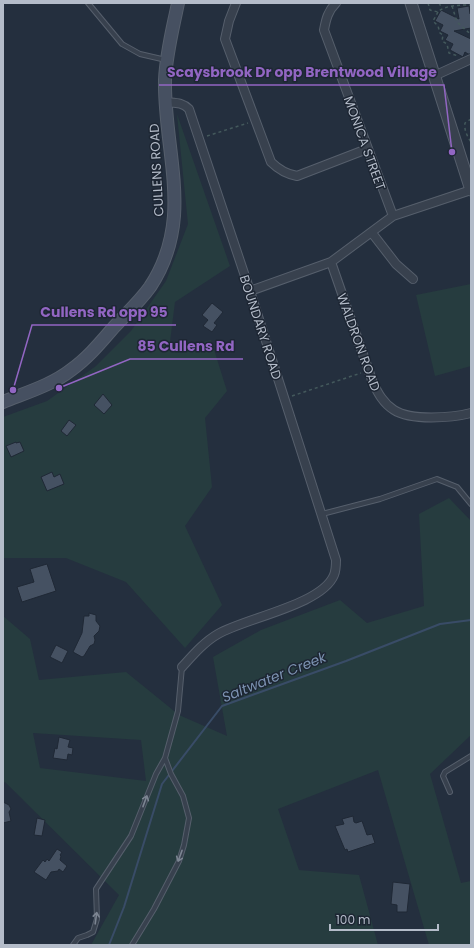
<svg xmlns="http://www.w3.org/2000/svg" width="474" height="948" font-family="Poppins,sans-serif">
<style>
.green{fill:#263c3f;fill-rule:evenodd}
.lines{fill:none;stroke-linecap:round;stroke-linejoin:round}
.stream{stroke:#394c67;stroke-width:2}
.building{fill:#455162;stroke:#1f2835}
.service-casing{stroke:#565f6c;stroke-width:6}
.minor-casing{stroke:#565f6c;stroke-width:10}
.tertiary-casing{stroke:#565f6c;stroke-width:13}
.secondary-casing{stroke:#565f6c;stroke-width:14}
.path{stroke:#44595c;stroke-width:1.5;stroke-dasharray:3 3;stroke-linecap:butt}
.service{stroke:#38414e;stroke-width:4}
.minor{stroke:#38414e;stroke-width:8}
.tertiary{stroke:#38414e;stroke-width:11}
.secondary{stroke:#465061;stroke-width:12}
.oneway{stroke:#7c8592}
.labels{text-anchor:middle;stroke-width:3;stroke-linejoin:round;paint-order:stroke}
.street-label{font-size:13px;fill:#b4bcc9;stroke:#1d2633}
.water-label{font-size:14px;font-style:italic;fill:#7c92b1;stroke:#1d2633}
.leader{fill:none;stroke:#9266c3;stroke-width:1.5}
.callout-dot{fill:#9266c3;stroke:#1d2633;stroke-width:1.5}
.callout-label{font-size:14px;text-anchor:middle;font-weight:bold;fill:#9266c3;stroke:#1d2633;stroke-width:3;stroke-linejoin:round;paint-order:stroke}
</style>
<rect width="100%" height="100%" fill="#242f3e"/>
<!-- green -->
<path class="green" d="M 177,114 L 230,266 L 175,302 L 169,350 L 211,340 L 227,391 L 205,418 L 212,487 L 185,526 L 222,605 L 185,648 L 126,582 L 66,558 L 3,558 L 3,417 L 47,401 L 96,366 L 131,331 L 166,281 L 188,224 Z
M 471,284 L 471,366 L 435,376 L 416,295 Z
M 449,498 L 471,521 L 471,735 L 430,774 L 461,883 L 471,881 L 471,945 L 429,945 L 378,770 L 278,809 L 299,870 L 359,875 L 378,945 L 91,945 L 119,895 L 5,782 L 3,783 L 3,616 L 30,639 L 39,680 L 126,672 L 179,715 L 227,736 L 213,657 L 261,630 L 340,600 L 367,623 L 424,606 L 419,514 ZM 33,733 L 141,740 L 146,781 L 40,768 Z"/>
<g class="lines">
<!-- stream -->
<path class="stream" d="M 109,945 L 124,907 L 162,784 L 222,706 L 346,661 L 440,624 L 471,620"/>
</g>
<!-- building -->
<path class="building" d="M 469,6 L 470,14 L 471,14 L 471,28 L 454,31 L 471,39 L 471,54 L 468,54 L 465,52 L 463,57 L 450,50 L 453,44 L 445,40 L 448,35 L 440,31 L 443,25 L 435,21 L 441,10 L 459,19 L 457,8 Z
M 212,303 L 223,312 L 214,323 L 217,325 L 212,332 L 203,326 L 208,320 L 202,315 Z
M 103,394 L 112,405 L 104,414 L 94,405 Z
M 69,420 L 76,425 L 67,436 L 61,431 Z
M 16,442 L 16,443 L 20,442 L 24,451 L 11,457 L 6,446 Z
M 52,472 L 54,477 L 60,474 L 64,484 L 47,491 L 41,477 Z
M 47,564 L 56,591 L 22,602 L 17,587 L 34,582 L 30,569 Z
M 89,613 L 96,615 L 96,621 L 100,626 L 99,631 L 94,636 L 95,640 L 94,644 L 90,646 L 84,656 L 82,657 L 73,652 L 82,633 L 84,616 L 89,616 Z
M 56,645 L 68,651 L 62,663 L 50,657 Z
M 59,737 L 70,740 L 68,747 L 73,748 L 72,755 L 68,754 L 67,760 L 53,758 L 55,748 L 57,749 Z
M 3,802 L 9,805 L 11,809 L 9,812 L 11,821 L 3,823 Z
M 353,816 L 354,822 L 356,823 L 362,821 L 367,835 L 372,834 L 375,843 L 348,852 L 347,849 L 345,850 L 335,826 L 344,824 L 342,819 Z
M 37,818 L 45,820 L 42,836 L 34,835 Z
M 57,849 L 62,852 L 60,855 L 61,856 L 60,860 L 67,866 L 63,872 L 59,869 L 58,871 L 51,872 L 46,880 L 34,872 L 43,860 L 45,862 L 47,859 L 49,861 Z
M 393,882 L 410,884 L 407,912 L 397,912 L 397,905 L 391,904 Z"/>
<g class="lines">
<defs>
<path id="service" d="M 88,3 L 122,44 L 140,54 L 166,60
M 322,514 L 380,499 L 437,479 L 457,487 L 471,504
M 450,792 L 443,776 L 445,772 L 471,756
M 73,945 L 78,938 L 87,935 L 93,932 L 97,919 L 96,889 L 131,836 L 156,774 L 165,758 L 178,711 L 182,667
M 132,945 L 154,909 L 179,861 L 184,845 L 189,818 L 183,796 L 171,774 L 165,758"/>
<path id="minor" d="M 236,3 L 229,21 L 225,39 L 271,162 C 279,170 286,174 297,176 L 367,149
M 336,3 C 328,11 326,19 324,30 L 393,216
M 434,76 L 471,59
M 166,102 C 175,103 182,102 189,109 L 250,291 L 336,560 C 336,565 336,570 334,575 C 322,605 245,618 218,634 C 204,642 193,655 182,667
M 372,233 L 396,264 L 413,279
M 331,262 L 373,383 C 378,393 383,403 394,410 C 411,421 451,418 471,413
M 250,291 L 331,262 L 393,216 L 471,190"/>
<path id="tertiary" d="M 411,3 L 471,190"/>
<path id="secondary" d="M 3,402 C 25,393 52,385 71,370 C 88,358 101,342 114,327 C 126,314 140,301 150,287 C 164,266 172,241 174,216 C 177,171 164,126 165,80 C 166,54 173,28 178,3"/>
</defs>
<!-- service casing -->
<use href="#service" class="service-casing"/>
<!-- minor casing -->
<use href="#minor" class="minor-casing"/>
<!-- tertiary casing -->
<use href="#tertiary" class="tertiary-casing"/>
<!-- secondary casing -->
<use href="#secondary" class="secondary-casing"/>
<!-- path -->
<path class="path" d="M 428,3 L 430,10 L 438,12 C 444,5 462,5 471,5
M 439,3 L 442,8
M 452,6 L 457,22 C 462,26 465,30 471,34
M 438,12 L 433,21 L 438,26 L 440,33 L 443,35 L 442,41 L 447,44 L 449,53 L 458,56
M 471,119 L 465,123 C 464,130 467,136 471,142
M 207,136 L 248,123
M 292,396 L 361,373"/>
<!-- service -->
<use href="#service" class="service"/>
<!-- minor -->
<use href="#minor" class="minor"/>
<!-- tertiary -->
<use href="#tertiary" class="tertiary"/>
<!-- secondary -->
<use href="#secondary" class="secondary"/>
</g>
<!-- one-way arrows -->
<defs><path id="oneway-shaft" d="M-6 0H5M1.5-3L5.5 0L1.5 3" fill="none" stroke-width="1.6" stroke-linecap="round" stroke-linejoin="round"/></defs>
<g class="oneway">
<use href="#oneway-shaft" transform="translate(145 801) rotate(-70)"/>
<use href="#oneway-shaft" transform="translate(180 856) rotate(110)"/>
<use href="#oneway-shaft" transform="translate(96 918) rotate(-82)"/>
</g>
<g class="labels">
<!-- street labels -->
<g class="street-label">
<text transform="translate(365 143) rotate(70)" y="5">MONICA STREET</text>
<text transform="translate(156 170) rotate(-93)" y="5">CULLENS ROAD</text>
<text transform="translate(261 327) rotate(72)" y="5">BOUNDARY ROAD</text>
<text transform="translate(359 342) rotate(70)" y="5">WALDRON ROAD</text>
</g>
<!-- water labels -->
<g class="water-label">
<text transform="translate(274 677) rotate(-22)" y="5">Saltwater Creek</text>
</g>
</g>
<!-- callouts -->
<path class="leader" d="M452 152L444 85H159M13 390L32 325H176M59 388L130 359H243"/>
<g class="callout-dot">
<circle cx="452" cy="152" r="4"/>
<circle cx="13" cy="390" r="4"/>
<circle cx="59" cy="388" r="4"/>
</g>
<g class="callout-label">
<text x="302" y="77">Scaysbrook Dr opp Brentwood Village</text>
<text x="104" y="317">Cullens Rd opp 95</text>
<text x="186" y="351">85 Cullens Rd</text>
</g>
<!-- border -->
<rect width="474" height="948" fill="none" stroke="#b4bcc9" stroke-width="8"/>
<!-- scale -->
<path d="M330 924v6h108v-6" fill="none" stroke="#b4bcc9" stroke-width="2"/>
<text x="336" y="924" font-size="12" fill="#b4bcc9" stroke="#1d2633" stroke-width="3" paint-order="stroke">100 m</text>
</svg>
